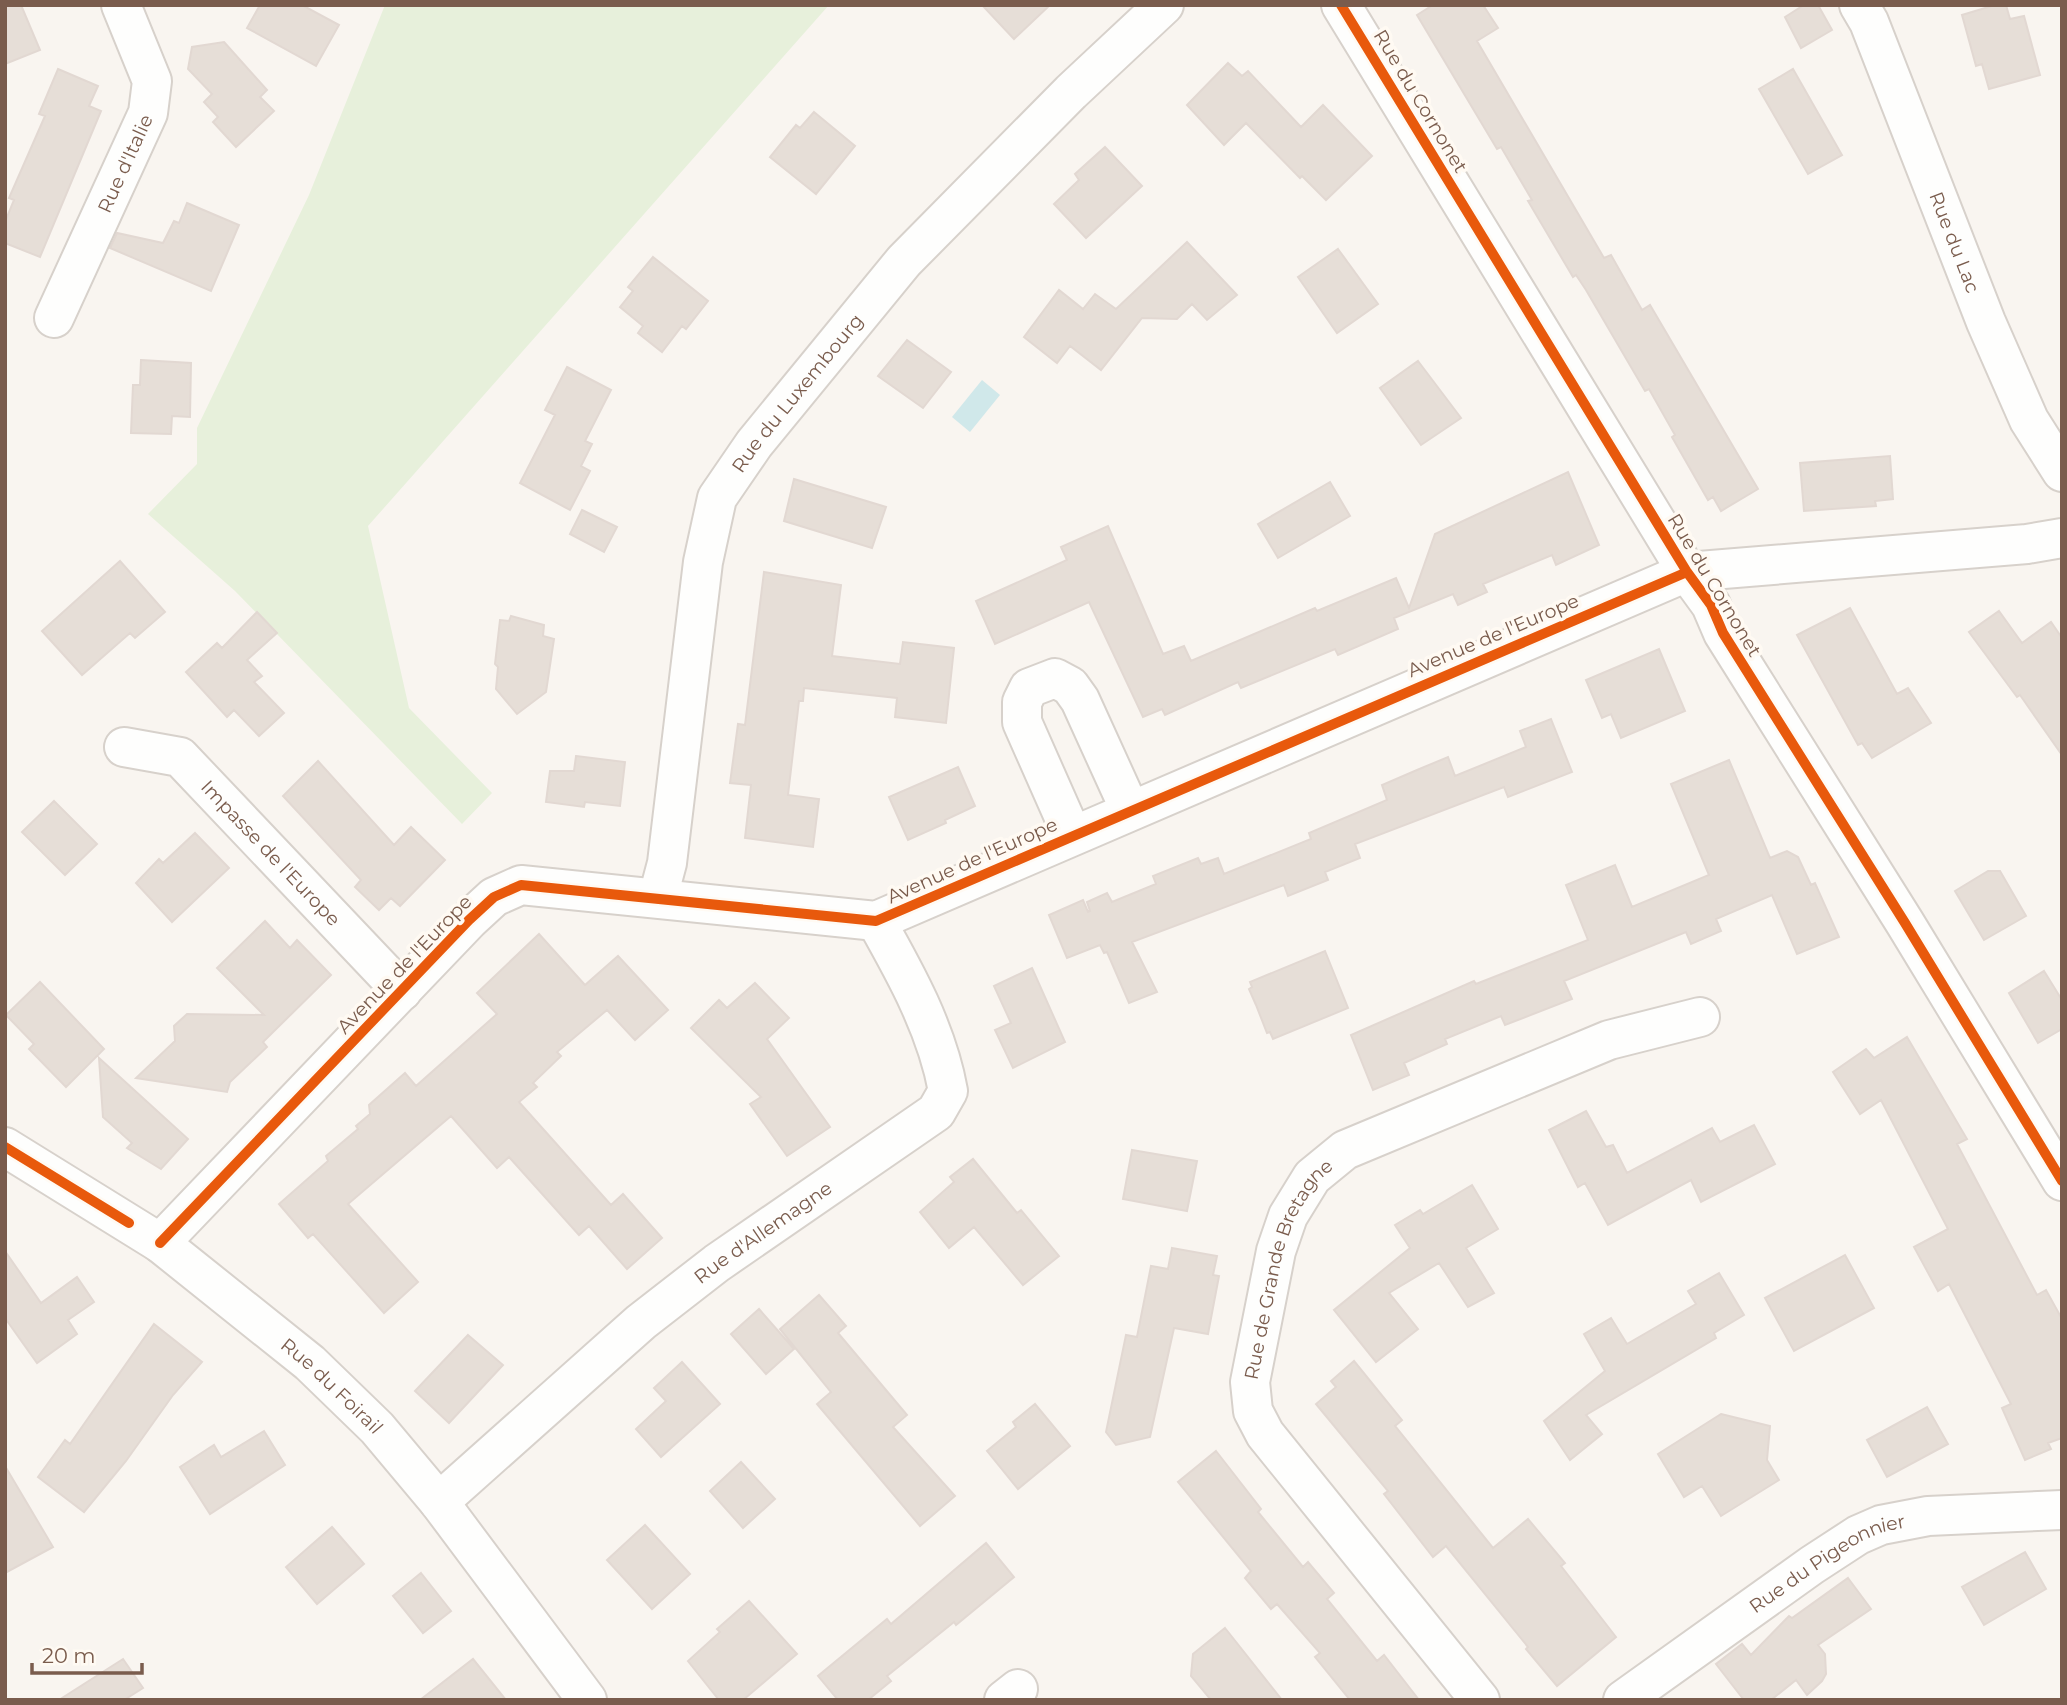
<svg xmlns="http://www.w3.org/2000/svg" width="2067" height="1705" font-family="Montserrat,sans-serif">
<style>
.green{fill:#e7f0db}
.water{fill:#d0e8ea}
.building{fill:#e6ded7;stroke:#e2d8d2;stroke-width:2}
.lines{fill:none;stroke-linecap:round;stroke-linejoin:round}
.minor-casing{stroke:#d7d1cb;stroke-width:42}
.minor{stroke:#fefefd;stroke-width:38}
.cycleway-casing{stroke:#fffaf3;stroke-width:15}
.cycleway{stroke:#e8590c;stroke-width:10}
.labels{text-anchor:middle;stroke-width:7;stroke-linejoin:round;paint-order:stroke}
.street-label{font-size:19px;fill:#7a5c4d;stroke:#fffaf3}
</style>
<rect width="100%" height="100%" fill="#f9f5f0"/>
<!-- green -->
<path class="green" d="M 385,5 L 829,5 L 368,526 L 409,708 L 492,793 L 462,824 L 235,591 L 148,514 L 197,464 L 197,428 L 309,195 Z"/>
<!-- water -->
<path class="water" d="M 982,380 L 1000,395 L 970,432 L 952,417 Z"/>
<!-- building -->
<path class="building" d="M 5,5 L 21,5 L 40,50 L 5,64 Z
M 260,5 L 302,5 L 339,25 L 316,66 L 247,28 Z
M 982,5 L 1050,5 L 1014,39 Z
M 1433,5 L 1483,5 L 1498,28 L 1477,41 L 1604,258 L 1611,255 L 1642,310 L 1650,305 L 1758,489 L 1721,511 L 1713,497 L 1708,500 L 1672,437 L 1675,435 L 1649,389 L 1645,391 L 1586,290 L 1576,275 L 1573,277 L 1528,201 L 1532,200 L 1501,147 L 1497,149 L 1417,15 Z
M 1804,5 L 1818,5 L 1832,30 L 1801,48 L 1785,17 Z
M 1995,5 L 2006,5 L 2010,19 L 2024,16 L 2040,75 L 1989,89 L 1982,64 L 1976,66 L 1962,15 Z
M 224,42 L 267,90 L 260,97 L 274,111 L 236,147 L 213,122 L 218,117 L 204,102 L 212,94 L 188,69 L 192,47 Z
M 1228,63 L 1242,76 L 1248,71 L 1301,127 L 1323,105 L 1372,156 L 1326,200 L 1302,176 L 1300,178 L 1246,123 L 1224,145 L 1187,105 Z
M 58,69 L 98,86 L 89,106 L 101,111 L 40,257 L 5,243 L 5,222 L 14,200 L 9,198 L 45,116 L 39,114 Z
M 1793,69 L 1842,155 L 1808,174 L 1759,89 Z
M 814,112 L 855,146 L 816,194 L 770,157 L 796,125 L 800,128 Z
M 1105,147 L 1142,186 L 1086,238 L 1054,204 L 1079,180 L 1075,174 Z
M 187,203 L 239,225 L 211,291 L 110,248 L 117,233 L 163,243 L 174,221 L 179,223 Z
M 1187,242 L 1237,295 L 1207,320 L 1192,304 L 1177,319 L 1142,318 L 1101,370 L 1070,346 L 1057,363 L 1024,337 L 1059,290 L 1083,309 L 1095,294 L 1116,309 Z
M 1338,249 L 1378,304 L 1337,333 L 1298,277 Z
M 653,257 L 708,301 L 686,329 L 682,326 L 662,352 L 638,333 L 643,326 L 620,307 L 633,291 L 628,287 Z
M 907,340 L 951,372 L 923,408 L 878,376 Z
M 141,360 L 191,363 L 190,417 L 172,416 L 171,434 L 131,433 L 133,385 L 140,385 Z
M 1418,361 L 1461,418 L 1421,445 L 1380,388 Z
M 567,367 L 611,390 L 585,441 L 592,444 L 581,466 L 590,471 L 570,510 L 520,483 L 555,415 L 545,410 Z
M 1890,456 L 1893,499 L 1875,501 L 1876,506 L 1804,511 L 1800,463 Z
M 1568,472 L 1599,545 L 1556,565 L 1552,555 L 1483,584 L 1487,592 L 1458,605 L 1453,594 L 1394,618 L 1398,629 L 1338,655 L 1335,649 L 1241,688 L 1238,682 L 1165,715 L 1162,709 L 1143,717 L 1089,602 L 995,644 L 976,601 L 1067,560 L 1061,547 L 1108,526 L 1163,654 L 1184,646 L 1191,661 L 1315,608 L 1317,611 L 1396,578 L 1409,608 L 1435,534 Z
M 794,479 L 886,507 L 872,548 L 784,521 Z
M 1330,482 L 1350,516 L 1278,558 L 1258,524 Z
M 582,510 L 617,527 L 604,552 L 570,534 Z
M 120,561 L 165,612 L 135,638 L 130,633 L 82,675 L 42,631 Z
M 764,572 L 841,585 L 832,656 L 900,664 L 903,642 L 954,648 L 946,723 L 895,717 L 897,698 L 804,688 L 803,701 L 799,701 L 788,795 L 819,799 L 813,847 L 745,838 L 751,785 L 730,783 L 738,724 L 745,725 Z
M 1850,608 L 1897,694 L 1908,688 L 1931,723 L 1872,758 L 1862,743 L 1858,745 L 1797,635 Z
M 1999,611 L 2022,643 L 2051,622 L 2062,638 L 2062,755 L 2020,695 L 2017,697 L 1969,632 Z
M 257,612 L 277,633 L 247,660 L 262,676 L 254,682 L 284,713 L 259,736 L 234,710 L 227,717 L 186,672 L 217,643 L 222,648 Z
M 511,616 L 544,625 L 543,636 L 554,639 L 546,692 L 517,714 L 496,689 L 498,667 L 495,664 L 500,620 L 509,621 Z
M 1659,649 L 1685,711 L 1621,738 L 1611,714 L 1602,718 L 1586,680 Z
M 1551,719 L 1572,772 L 1508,797 L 1504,787 L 1355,844 L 1360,858 L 1325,872 L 1328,880 L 1288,896 L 1284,885 L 1132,942 L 1157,992 L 1129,1003 L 1107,952 L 1104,953 L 1100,945 L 1067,958 L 1049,915 L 1083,900 L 1088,912 L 1090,911 L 1087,902 L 1107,893 L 1112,902 L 1156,884 L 1153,876 L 1198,858 L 1201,864 L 1218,858 L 1224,874 L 1311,839 L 1309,833 L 1387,800 L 1382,785 L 1417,770 L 1448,757 L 1455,776 L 1526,747 L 1520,731 Z
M 576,756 L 625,762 L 620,806 L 585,802 L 584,807 L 546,802 L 550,771 L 574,771 Z
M 1729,760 L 1770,858 L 1787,851 L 1798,857 L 1811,885 L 1815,883 L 1839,937 L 1797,954 L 1772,895 L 1716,919 L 1721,931 L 1691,944 L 1686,932 L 1564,981 L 1572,999 L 1505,1025 L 1501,1016 L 1445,1039 L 1447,1044 L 1404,1063 L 1409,1075 L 1373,1090 L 1351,1035 L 1474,981 L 1476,984 L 1588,940 L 1566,885 L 1615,865 L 1632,907 L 1709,875 L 1671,784 Z
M 318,761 L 394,845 L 411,827 L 445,860 L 400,906 L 391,898 L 379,910 L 355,887 L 361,880 L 283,796 Z
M 958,767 L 975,806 L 945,820 L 946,823 L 908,840 L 889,797 Z
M 54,801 L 97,844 L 65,875 L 22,832 Z
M 195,833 L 229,868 L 172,922 L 136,883 L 159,859 L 163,863 Z
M 1988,871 L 2000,871 L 2026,916 L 1984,940 L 1955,891 Z
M 265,921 L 290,948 L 297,940 L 331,975 L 263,1042 L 267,1047 L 230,1082 L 227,1092 L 136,1078 L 175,1041 L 174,1026 L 187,1014 L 264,1015 L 217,968 Z
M 539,934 L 585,985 L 618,956 L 668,1010 L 635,1040 L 607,1010 L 557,1052 L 561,1056 L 533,1083 L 537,1087 L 519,1102 L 611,1205 L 623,1194 L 662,1238 L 627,1269 L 589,1226 L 579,1235 L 509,1157 L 497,1168 L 451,1116 L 348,1204 L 418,1282 L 384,1313 L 313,1234 L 308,1238 L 279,1204 L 328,1161 L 326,1156 L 358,1129 L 356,1126 L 370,1114 L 369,1105 L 405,1073 L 416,1086 L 497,1014 L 477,993 Z
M 1325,951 L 1348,1008 L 1273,1039 L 1270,1032 L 1267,1033 L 1256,1005 L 1249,989 L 1252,987 L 1250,982 Z
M 1032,968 L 1065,1042 L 1013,1068 L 995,1030 L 1011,1023 L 994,986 Z
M 2044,971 L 2062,1000 L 2062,1029 L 2038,1043 L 2009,993 Z
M 40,982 L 104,1049 L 66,1087 L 29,1049 L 34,1044 L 6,1015 Z
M 755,983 L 789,1018 L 767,1039 L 830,1127 L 787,1156 L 750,1104 L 761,1097 L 691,1028 L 719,1000 L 727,1008 Z
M 1907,1037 L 1967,1139 L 1957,1144 L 2037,1295 L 2046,1290 L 2062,1319 L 2062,1438 L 2048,1443 L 2051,1449 L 2025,1460 L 2002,1408 L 2011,1404 L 1949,1284 L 1938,1291 L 1914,1247 L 1948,1229 L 1881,1100 L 1860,1114 L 1833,1072 L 1866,1049 L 1874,1058 Z
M 99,1058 L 188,1139 L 161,1169 L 127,1148 L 132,1143 L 103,1117 Z
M 1586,1111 L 1606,1147 L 1613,1145 L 1627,1173 L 1712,1128 L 1720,1142 L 1754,1125 L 1775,1164 L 1701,1202 L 1691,1180 L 1608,1225 L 1585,1183 L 1578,1187 L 1549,1130 Z
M 1132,1150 L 1197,1161 L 1187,1211 L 1123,1199 Z
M 973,1159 L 1017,1213 L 1021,1210 L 1059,1256 L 1023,1285 L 974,1227 L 949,1248 L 920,1212 L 954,1182 L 950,1177 Z
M 1472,1185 L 1498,1229 L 1466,1248 L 1494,1293 L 1468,1307 L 1439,1263 L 1389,1293 L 1418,1329 L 1376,1362 L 1334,1310 L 1410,1248 L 1395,1225 L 1420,1210 L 1423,1214 Z
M 1172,1248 L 1217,1256 L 1213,1275 L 1219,1276 L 1208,1334 L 1174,1328 L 1150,1437 L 1116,1445 L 1106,1432 L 1126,1335 L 1137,1337 L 1151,1266 L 1168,1269 Z
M 5,1251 L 41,1303 L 77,1277 L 94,1302 L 68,1320 L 77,1334 L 37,1363 L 5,1318 Z
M 1845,1255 L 1874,1308 L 1794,1351 L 1765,1298 Z
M 1719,1273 L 1744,1315 L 1714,1333 L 1716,1338 L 1586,1415 L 1602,1434 L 1570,1460 L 1544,1421 L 1605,1371 L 1584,1334 L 1611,1318 L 1627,1344 L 1696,1304 L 1688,1291 Z
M 819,1295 L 846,1326 L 838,1333 L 907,1415 L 893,1427 L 955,1496 L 920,1526 L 817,1404 L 831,1392 L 780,1329 Z
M 759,1309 L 794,1349 L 766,1374 L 731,1334 Z
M 154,1324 L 202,1362 L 173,1395 L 126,1461 L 84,1512 L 38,1477 L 65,1440 L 70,1444 Z
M 468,1335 L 503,1365 L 449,1423 L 415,1391 Z
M 1354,1361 L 1402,1420 L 1395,1426 L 1493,1548 L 1528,1519 L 1565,1563 L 1561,1566 L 1616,1637 L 1557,1686 L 1526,1649 L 1528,1647 L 1446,1546 L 1433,1557 L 1384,1494 L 1388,1491 L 1316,1404 L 1336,1387 L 1331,1381 Z
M 682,1362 L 720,1404 L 661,1457 L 636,1429 L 666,1401 L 654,1388 Z
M 1035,1404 L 1070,1446 L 1018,1489 L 987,1451 L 1016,1427 L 1013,1422 Z
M 1927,1407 L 1948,1444 L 1887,1477 L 1867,1440 Z
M 1721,1414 L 1770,1426 L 1767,1460 L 1779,1480 L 1721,1516 L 1702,1486 L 1684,1497 L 1658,1454 Z
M 264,1431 L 285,1465 L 210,1514 L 180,1467 L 214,1445 L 221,1457 Z
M 1216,1451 L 1261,1509 L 1258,1512 L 1303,1567 L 1308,1562 L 1334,1593 L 1327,1599 L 1377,1661 L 1384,1655 L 1419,1700 L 1350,1700 L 1315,1657 L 1320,1653 L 1277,1604 L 1271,1609 L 1245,1578 L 1251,1571 L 1178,1482 Z
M 741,1462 L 775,1499 L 743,1528 L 710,1491 Z
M 5,1466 L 53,1547 L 5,1573 Z
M 645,1525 L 690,1574 L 652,1609 L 607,1560 Z
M 332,1527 L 364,1564 L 317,1604 L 286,1567 Z
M 986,1543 L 1014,1577 L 956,1625 L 954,1622 L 887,1676 L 891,1681 L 868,1700 L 838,1700 L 818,1676 L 887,1619 L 891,1624 Z
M 2025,1552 L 2046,1589 L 1984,1625 L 1962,1587 Z
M 421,1573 L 451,1611 L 423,1633 L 393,1596 Z
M 1848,1578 L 1871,1609 L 1818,1645 L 1825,1654 L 1826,1674 L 1822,1681 L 1807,1695 L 1796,1680 L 1771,1700 L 1744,1700 L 1716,1664 L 1742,1644 L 1751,1655 L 1789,1616 L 1792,1618 Z
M 749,1601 L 797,1654 L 743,1700 L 719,1700 L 688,1661 L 720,1632 L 717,1629 Z
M 1225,1628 L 1282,1700 L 1211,1700 L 1191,1676 L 1193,1654 Z
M 123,1659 L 143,1688 L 124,1700 L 59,1700 Z
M 473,1659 L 506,1700 L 420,1700 Z"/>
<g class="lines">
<defs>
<g id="minor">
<path d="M 1341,5 L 1687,572 L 1711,605 L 1723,633 L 1905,923 L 2062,1181"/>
<path id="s1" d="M 1859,5 L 1869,22 L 1986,322 L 2029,420 L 2062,472"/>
<path id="s2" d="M 54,318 L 148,113 L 152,81 L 121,5"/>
<path id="s3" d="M 124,747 L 180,757 L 402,991"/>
<path d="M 1072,835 L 1022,722 L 1022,702 L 1029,688 L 1055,678 L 1070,686 L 1080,700 L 1130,810"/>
<path id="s4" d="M 658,897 L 667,863 L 703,562 L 717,498 L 754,444 L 904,261 L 1071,92 L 1164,5"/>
<path id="s5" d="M 5,1147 L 160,1243 L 310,1363 L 377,1428 L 439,1502 L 587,1700"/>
<path d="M 160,1243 L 469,920 L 494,897 L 521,885 L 876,921 L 1687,572 L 2027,544 L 2062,538"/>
<path id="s6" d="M 439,1502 L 641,1322 L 717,1263 L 936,1112 L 948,1091 C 937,1030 906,974 876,921"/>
<path d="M 1004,1700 L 1018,1689"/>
<path id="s7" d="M 1480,1700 L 1265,1434 L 1253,1411 L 1250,1382 L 1276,1251 L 1288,1216 L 1312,1177 L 1345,1150 L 1609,1040 L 1700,1017"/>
<path id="s8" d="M 1623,1700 L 1812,1565 L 1858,1535 L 1881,1525 L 1928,1516 L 2062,1510"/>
</g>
</defs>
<!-- minor casing -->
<use href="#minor" class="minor-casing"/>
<!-- minor -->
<use href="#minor" class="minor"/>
<defs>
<path id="cycleway" d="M 1341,5 L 1687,572 L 1711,605 L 1723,633 L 1905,923 L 2062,1181
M 5,1147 L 129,1223
M 160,1243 L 469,920 L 494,897 L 521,885 L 876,921 L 1687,572"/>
</defs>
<!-- cycleway casing -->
<use href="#cycleway" class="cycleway-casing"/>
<!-- cycleway -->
<use href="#cycleway" class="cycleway"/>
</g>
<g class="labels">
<!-- street labels -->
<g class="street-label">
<text transform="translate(1421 101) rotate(59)" y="7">Rue du Cornonet</text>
<text dy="7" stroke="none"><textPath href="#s2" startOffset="170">Rue d'Italie</textPath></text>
<text dy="7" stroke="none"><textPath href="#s1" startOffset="256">Rue du Lac</textPath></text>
<text dy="7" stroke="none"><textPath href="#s4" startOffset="536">Rue du Luxembourg</textPath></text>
<text transform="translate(1715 585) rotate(59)" y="7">Rue du Cornonet</text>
<text transform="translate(1493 635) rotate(-23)" y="7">Avenue de l'Europe</text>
<text dy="7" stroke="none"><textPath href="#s3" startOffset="189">Impasse de l'Europe</textPath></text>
<text transform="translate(972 860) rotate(-24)" y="7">Avenue de l'Europe</text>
<text transform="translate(404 964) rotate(-46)" y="7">Avenue de l'Europe</text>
<text dy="7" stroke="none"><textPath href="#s6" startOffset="422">Rue d'Allemagne</textPath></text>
<text dy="7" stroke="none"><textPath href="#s7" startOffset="518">Rue de Grande Bretagne</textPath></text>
<text dy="7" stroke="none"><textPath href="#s5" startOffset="406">Rue du Foirail</textPath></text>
<text dy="7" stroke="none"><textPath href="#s8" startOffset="247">Rue du Pigeonnier</textPath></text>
</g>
</g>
<!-- border -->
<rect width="2067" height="1705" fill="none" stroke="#7a5c4d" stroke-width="14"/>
<!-- scale -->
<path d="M32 1663v10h110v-10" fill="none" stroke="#7a5c4d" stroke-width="3.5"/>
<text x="42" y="1663" font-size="21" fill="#7a5c4d" stroke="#fffaf3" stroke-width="5" paint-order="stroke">20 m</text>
</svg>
